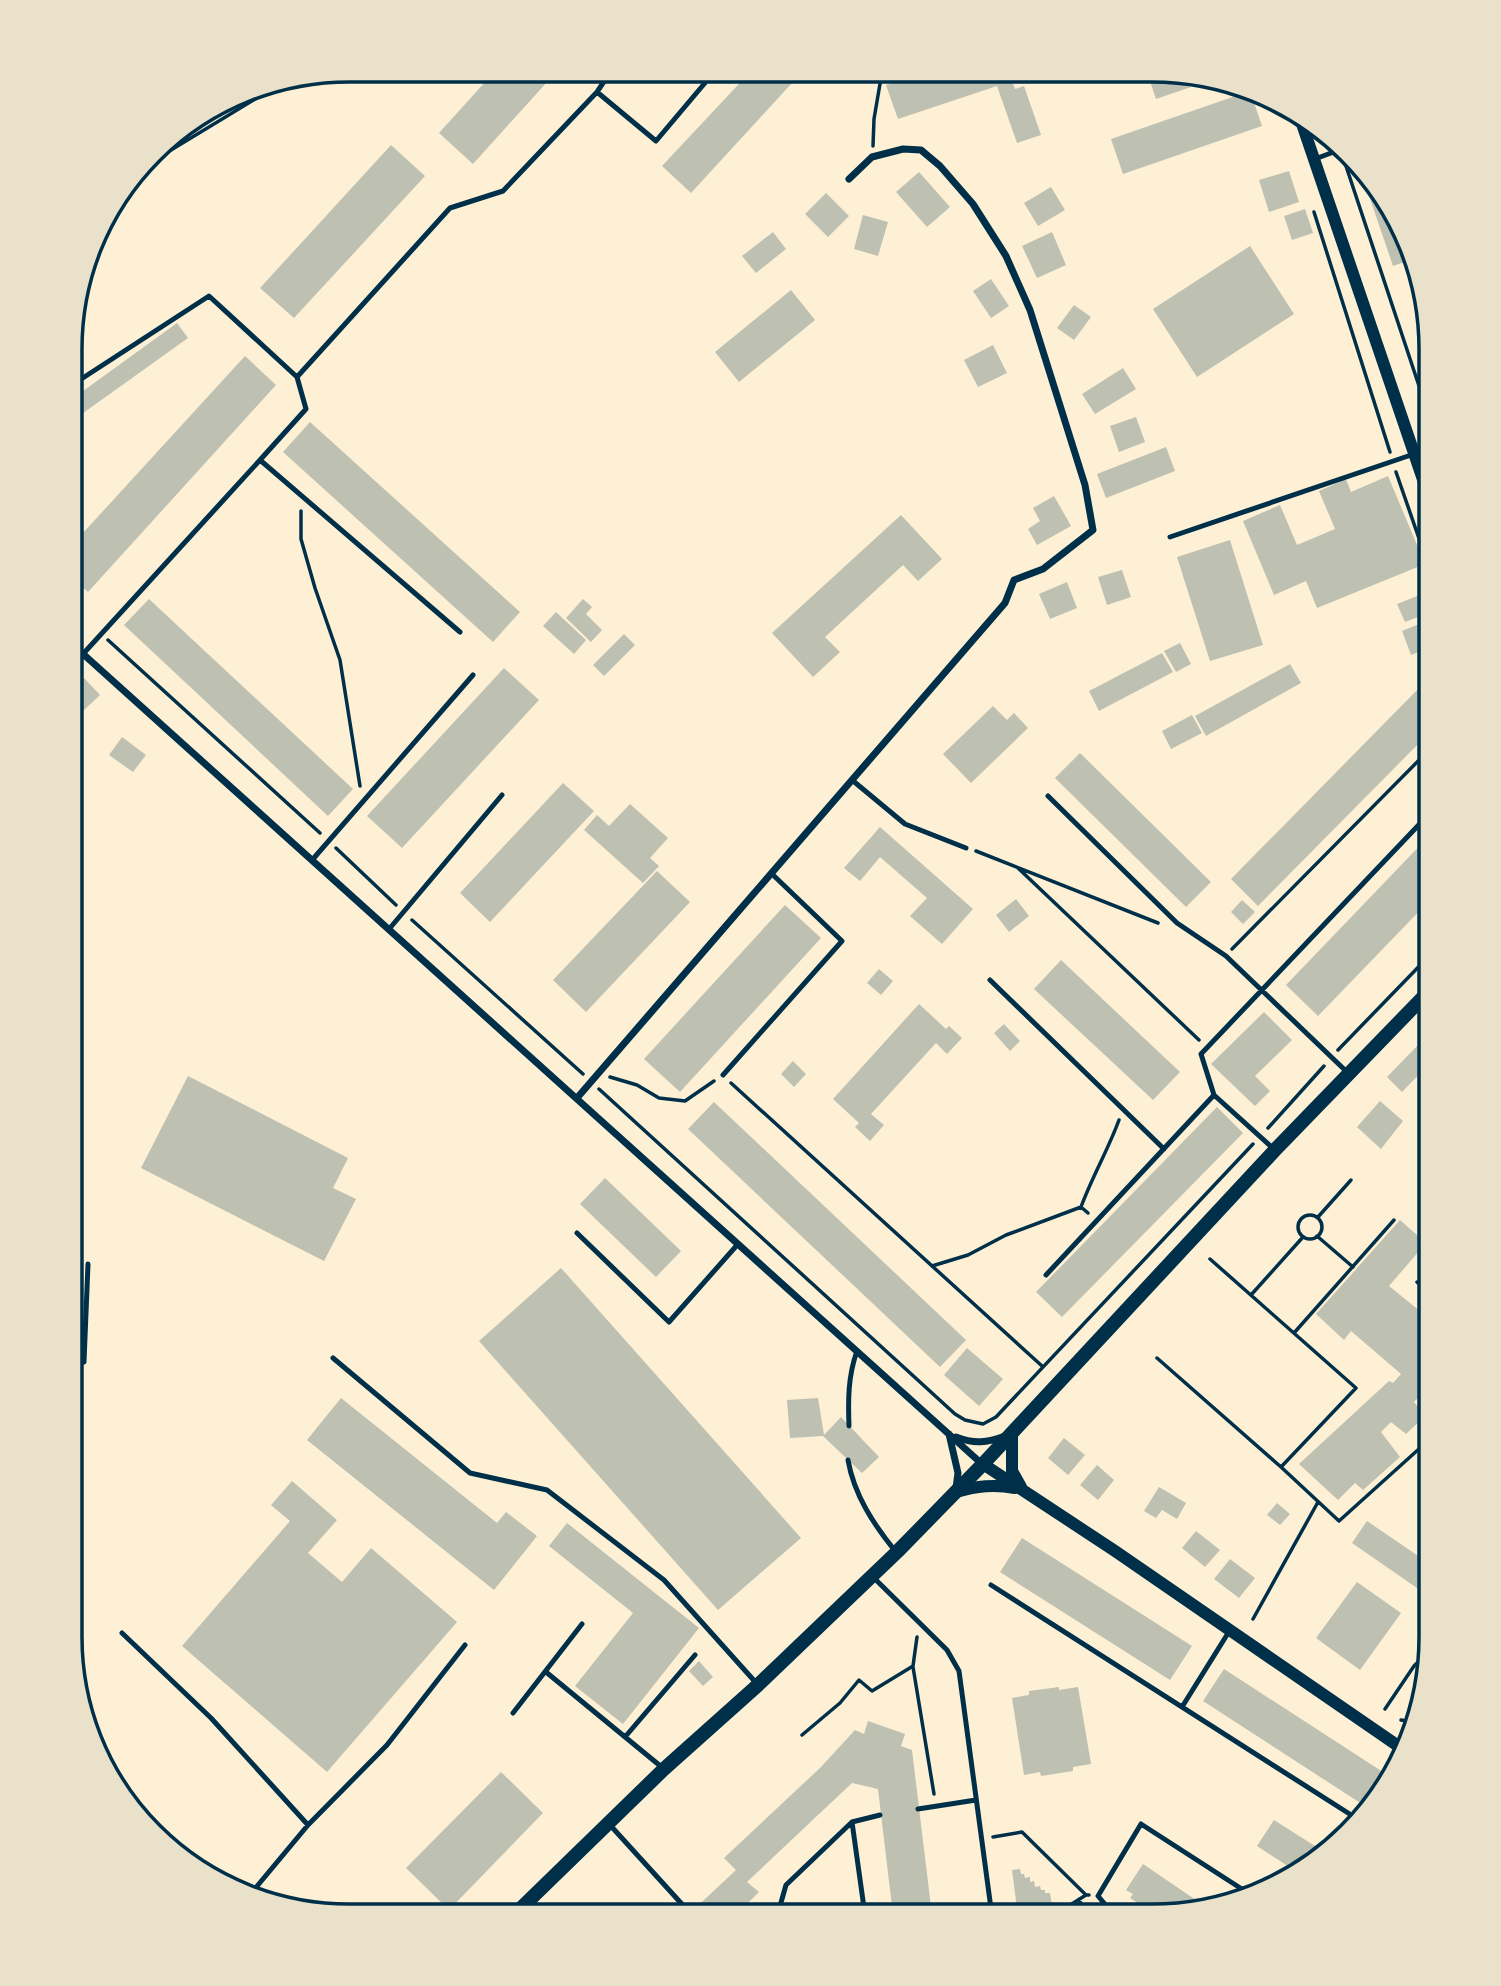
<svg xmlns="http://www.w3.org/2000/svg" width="1501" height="1986" font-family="'Fira Sans Condensed',sans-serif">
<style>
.building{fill:#bec0b2}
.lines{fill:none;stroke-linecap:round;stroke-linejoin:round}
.path{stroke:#003049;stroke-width:3.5}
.service{stroke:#003049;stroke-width:5}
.minor{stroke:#003049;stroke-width:7}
.tertiary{stroke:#003049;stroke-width:12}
.secondary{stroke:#003049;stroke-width:14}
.rim{fill:none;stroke:#003049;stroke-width:3.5}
</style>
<rect width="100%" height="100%" fill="#fdf0d5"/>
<!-- building -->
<path class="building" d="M 496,70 L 557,71 L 473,164 L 439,133 Z
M 751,71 L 803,71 L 691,193 L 662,166 Z
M 924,72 L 1009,72 L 1015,89 L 1024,86 L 1041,135 L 1017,143 L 997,86 L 898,119 L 886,85 Z
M 1147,72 L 1186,72 L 1191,87 L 1156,99 Z
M 1250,91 L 1262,126 L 1123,174 L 1111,139 Z
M 391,145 L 425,176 L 294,318 L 260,288 Z
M 1289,171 L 1299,202 L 1269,212 L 1259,180 Z
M 919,172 L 950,207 L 927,227 L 896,192 Z
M 1363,178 L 1402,226 L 1410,260 L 1393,266 Z
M 1051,187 L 1065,210 L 1038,226 L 1024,203 Z
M 826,193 L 849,216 L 828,237 L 805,214 Z
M 1305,209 L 1313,233 L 1292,240 L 1284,216 Z
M 863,215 L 888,222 L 878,256 L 854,249 Z
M 773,232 L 786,249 L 756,273 L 742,256 Z
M 1052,232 L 1066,265 L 1037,278 L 1022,246 Z
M 1250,246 L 1294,314 L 1197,377 L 1153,309 Z
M 991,279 L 1009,306 L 991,318 L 973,291 Z
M 791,290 L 815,320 L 739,382 L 715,352 Z
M 1074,305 L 1091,317 L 1074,340 L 1057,328 Z
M 177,323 L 188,338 L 72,421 L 72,399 Z
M 993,345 L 1007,373 L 978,387 L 964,360 Z
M 245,356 L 276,385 L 88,592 L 72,578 L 72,545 Z
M 1123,368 L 1136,389 L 1095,414 L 1082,394 Z
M 1136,417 L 1145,442 L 1119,452 L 1110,426 Z
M 310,422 L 520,612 L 493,642 L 283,452 Z
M 1166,447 L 1175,471 L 1106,498 L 1097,474 Z
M 1388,476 L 1425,564 L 1317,608 L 1306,581 L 1274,595 L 1243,521 L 1280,505 L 1297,545 L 1335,529 L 1319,491 L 1346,479 L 1351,492 Z
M 1054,496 L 1071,526 L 1037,545 L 1028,529 L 1040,521 L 1033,508 Z
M 901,515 L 942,559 L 918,581 L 903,565 L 825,637 L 840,652 L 813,677 L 772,633 Z
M 1230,540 L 1263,645 L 1210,661 L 1177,557 Z
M 1122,570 L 1131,597 L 1107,605 L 1098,577 Z
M 1067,582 L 1077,608 L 1050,619 L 1039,594 Z
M 1427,592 L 1431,603 L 1431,612 L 1405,622 L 1397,604 Z
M 149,599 L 353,789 L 328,816 L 124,625 Z
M 583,599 L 592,607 L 586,614 L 602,630 L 591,642 L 566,618 Z
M 556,612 L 586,640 L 574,654 L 543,626 Z
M 1431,619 L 1431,647 L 1411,655 L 1402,631 Z
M 624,634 L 635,645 L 604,676 L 593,665 Z
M 1180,643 L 1191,664 L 1176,672 L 1164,651 Z
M 1162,653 L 1173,672 L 1099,711 L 1089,691 Z
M 1290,664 L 1301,683 L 1206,736 L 1195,716 Z
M 504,668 L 539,700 L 402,848 L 367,816 Z
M 84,678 L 100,695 L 83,711 L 72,700 L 72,690 Z
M 1425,682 L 1431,687 L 1431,731 L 1258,906 L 1231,879 Z
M 993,706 L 1007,720 L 1014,713 L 1028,728 L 971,783 L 943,754 Z
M 1192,715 L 1202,733 L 1171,749 L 1162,731 Z
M 122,737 L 146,755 L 133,772 L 109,755 Z
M 1080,753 L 1211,882 L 1186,907 L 1055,778 Z
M 563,783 L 594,811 L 490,922 L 460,893 Z
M 630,804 L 668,838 L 650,858 L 659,866 L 643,883 L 584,830 L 597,815 L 609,826 Z
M 880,827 L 973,909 L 942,944 L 910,916 L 927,898 L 880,857 L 860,881 L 844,868 Z
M 1431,834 L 1431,899 L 1318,1016 L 1286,985 Z
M 657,871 L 690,902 L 586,1012 L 553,980 Z
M 1016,899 L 1029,916 L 1009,932 L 996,915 Z
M 1242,900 L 1255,912 L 1243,924 L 1231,912 Z
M 785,905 L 821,938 L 680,1092 L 644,1059 Z
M 1061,960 L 1180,1072 L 1153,1100 L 1034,989 Z
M 879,969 L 893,981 L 881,995 L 867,983 Z
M 919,1004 L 946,1029 L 949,1026 L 962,1038 L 947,1054 L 936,1043 L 871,1114 L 884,1125 L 870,1141 L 855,1127 L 859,1123 L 833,1099 Z
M 1264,1012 L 1292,1040 L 1255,1076 L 1270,1091 L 1255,1106 L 1211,1064 Z
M 1004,1024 L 1020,1041 L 1010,1051 L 994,1033 Z
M 1421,1042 L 1431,1052 L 1431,1062 L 1402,1092 L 1387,1077 Z
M 793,1061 L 806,1074 L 794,1087 L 781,1074 Z
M 188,1076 L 348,1158 L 333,1188 L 356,1199 L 324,1261 L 141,1168 Z
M 1380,1101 L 1403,1121 L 1381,1149 L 1357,1127 Z
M 714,1102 L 966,1340 L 940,1367 L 688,1129 Z
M 1217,1107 L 1243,1133 L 1062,1317 L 1036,1292 Z
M 605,1178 L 681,1251 L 656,1277 L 580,1204 Z
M 71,1216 L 73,1216 L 77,1357 L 71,1357 Z
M 1400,1220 L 1426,1243 L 1389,1286 L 1431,1320 L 1430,1396 L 1424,1391 L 1414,1402 L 1425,1416 L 1406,1434 L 1391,1422 L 1381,1432 L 1400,1457 L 1363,1490 L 1355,1483 L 1338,1500 L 1299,1464 L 1389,1381 L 1393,1383 L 1401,1374 L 1351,1331 L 1344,1340 L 1316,1314 Z
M 561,1268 L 801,1538 L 718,1610 L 479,1341 Z
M 967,1348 L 1003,1379 L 979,1406 L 944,1375 Z
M 341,1398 L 497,1523 L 506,1512 L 537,1536 L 494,1590 L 307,1440 Z
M 818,1398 L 824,1435 L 841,1417 L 879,1457 L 862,1473 L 823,1436 L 790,1438 L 787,1400 Z
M 1064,1438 L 1085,1455 L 1068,1475 L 1048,1458 Z
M 1097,1465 L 1114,1480 L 1098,1500 L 1080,1485 Z
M 292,1481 L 337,1520 L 308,1553 L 342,1582 L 371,1548 L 457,1622 L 327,1772 L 182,1646 L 290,1521 L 271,1505 Z
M 1159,1487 L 1186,1503 L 1177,1519 L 1162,1510 L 1156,1518 L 1144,1511 Z
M 1277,1503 L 1290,1514 L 1280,1525 L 1267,1515 Z
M 1367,1521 L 1430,1564 L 1430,1597 L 1352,1543 Z
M 567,1523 L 699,1628 L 623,1724 L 575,1686 L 633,1613 L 549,1546 Z
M 1196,1531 L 1220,1550 L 1205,1567 L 1182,1548 Z
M 1022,1538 L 1192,1646 L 1170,1680 L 1000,1572 Z
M 1230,1559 L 1255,1578 L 1239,1598 L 1214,1579 Z
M 1357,1582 L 1401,1613 L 1360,1670 L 1316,1638 Z
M 699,1661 L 713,1677 L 703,1686 L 689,1671 Z
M 1224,1669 L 1389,1776 L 1368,1808 L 1203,1701 Z
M 1059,1687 L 1059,1690 L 1078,1687 L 1091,1764 L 1073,1767 L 1073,1771 L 1041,1776 L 1040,1772 L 1024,1775 L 1012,1698 L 1029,1695 L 1029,1691 Z
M 868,1721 L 905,1734 L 901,1746 L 912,1750 L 932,1915 L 893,1915 L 878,1789 L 852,1783 L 747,1882 L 759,1892 L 736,1915 L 688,1915 L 736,1870 L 724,1858 L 821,1767 L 855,1730 L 864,1734 Z
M 501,1772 L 543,1813 L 449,1910 L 406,1868 Z
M 1274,1820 L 1326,1853 L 1297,1872 L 1257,1846 Z
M 1143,1864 L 1196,1900 L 1191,1907 L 1156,1915 L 1159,1911 L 1146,1903 L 1144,1907 L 1130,1898 L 1133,1894 L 1126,1890 Z
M 1020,1869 L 1021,1874 L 1024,1874 L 1025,1878 L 1030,1877 L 1030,1882 L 1034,1881 L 1035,1887 L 1040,1886 L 1041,1890 L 1045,1890 L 1045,1893 L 1050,1893 L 1053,1911 L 1018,1916 L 1012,1870 Z"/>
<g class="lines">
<!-- path -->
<path class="path" d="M 1279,103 L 1283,115
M 873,146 L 874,119 L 882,72
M 1344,160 L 1431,422
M 143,167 L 285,81
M 1314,212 L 1390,452
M 1396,472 L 1431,573
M 301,511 L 301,539 L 315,588 L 340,660 L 360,786
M 108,640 L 320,833
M 336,848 L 396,905
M 976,851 L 1158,923
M 1018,868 L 1199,1040
M 412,920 L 583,1074
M 1232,949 L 1431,748
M 1338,1050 L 1431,954
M 610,1077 L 637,1085 L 659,1098 L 685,1101 L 714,1081
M 731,1083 L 1042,1366
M 599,1089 L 955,1414 L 965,1420 L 983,1424 L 996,1417 L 1253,1144
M 1268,1128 L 1324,1066
M 1081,1207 C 1092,1177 1108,1150 1119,1120
M1298 1227a12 12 0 1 1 24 0a12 12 0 1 1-24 0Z
M 1318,1217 L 1351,1180
M 1317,1236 L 1353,1267
M 1210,1259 L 1356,1388 L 1281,1467 L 1339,1521 L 1430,1439
M 932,1266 L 968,1255 L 1006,1235 L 1081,1207 L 1088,1213
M 1417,1282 L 1431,1293
M 1251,1295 L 1303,1237
M 1294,1333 L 1394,1220
M 1157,1358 L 1281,1467
M 1253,1619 L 1318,1502
M 913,1667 L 934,1794
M 1385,1709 L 1414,1666 L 1430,1650
M 1401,1720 L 1417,1723
M 802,1735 L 840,1703 L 859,1680 L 872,1691 L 913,1666 L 917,1637
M 993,1837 L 1022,1832 L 1086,1895 L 1089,1895
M 1079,1899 L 1086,1916
M 1059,1912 L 1086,1895"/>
<!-- service -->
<path class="service" d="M 597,92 L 656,141 L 715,71
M 1315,159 L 1339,150
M 72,385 L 209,296 L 297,377 L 450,208 L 503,191 L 597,92 L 611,71
M 260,460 L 306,409 L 297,377
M 1170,537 L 1414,454
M 83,654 L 260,460 L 460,632
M 852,780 L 905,824 L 966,848
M 1048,796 L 1177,923 L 1226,956 L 1348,1073
M 313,859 L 473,675
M 390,928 L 502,795
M 990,980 L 1164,1149
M 723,1075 L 842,941 L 771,873
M 1275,1150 L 1214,1095 L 1201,1054 L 1431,812
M 577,1233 L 669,1322 L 738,1244
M 1046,1275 L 1214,1095
M 333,1358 L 470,1473 L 547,1490 L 664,1580 L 758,1685
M 71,1367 L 84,1362 L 88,1264
M 849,1426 C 848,1400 848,1376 857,1351
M 848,1460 C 854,1495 874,1525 896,1552
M 873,1577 L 947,1650 L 959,1671 L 992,1916
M 991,1585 L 1359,1820
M 122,1633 L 211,1718 L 308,1825
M 546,1672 L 664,1769
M 1182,1707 L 1230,1630
M 513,1713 L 582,1624
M 625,1737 L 695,1655
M 918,1809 L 976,1800
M 852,1822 L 865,1915
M 610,1825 L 690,1913
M 253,1891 L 308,1825 L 387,1745 L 465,1645
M 771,1915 L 780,1906 L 786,1885 L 852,1822 L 880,1815
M 1115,1916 L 1098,1896 L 1141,1824 L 1248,1893"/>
<!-- minor -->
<path class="minor" d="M 72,644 L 982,1464
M 577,1098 L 1005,603 L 1014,580 L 1043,569 L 1093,530 L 1085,485 L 1030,310 L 1006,256 L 973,204 L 940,166 L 921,150 L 903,149 L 872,157 L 849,179
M 949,1434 L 958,1473 L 956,1488
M 956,1437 C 974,1444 987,1443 1005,1436"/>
<!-- tertiary -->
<path class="tertiary" d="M 1299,115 L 1431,503
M 1012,1433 L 1012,1471 L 1021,1487
M 983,1464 L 1115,1551 L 1404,1750
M 956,1492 C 977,1486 994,1484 1015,1488"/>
<!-- secondary -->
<path class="secondary" d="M 515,1914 L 664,1769 L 758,1685 L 897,1552 L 983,1464 L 1275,1150 L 1431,989"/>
</g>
<!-- crop -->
<path d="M0 0H1501V1986H0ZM349 82H1152A267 267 0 0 1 1419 349V1637A267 267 0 0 1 1152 1904H349A267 267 0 0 1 82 1637V349A267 267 0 0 1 349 82Z" fill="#e9e1ca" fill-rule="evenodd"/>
<path class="rim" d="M349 82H1152A267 267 0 0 1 1419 349V1637A267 267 0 0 1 1152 1904H349A267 267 0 0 1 82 1637V349A267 267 0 0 1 349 82Z"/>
</svg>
